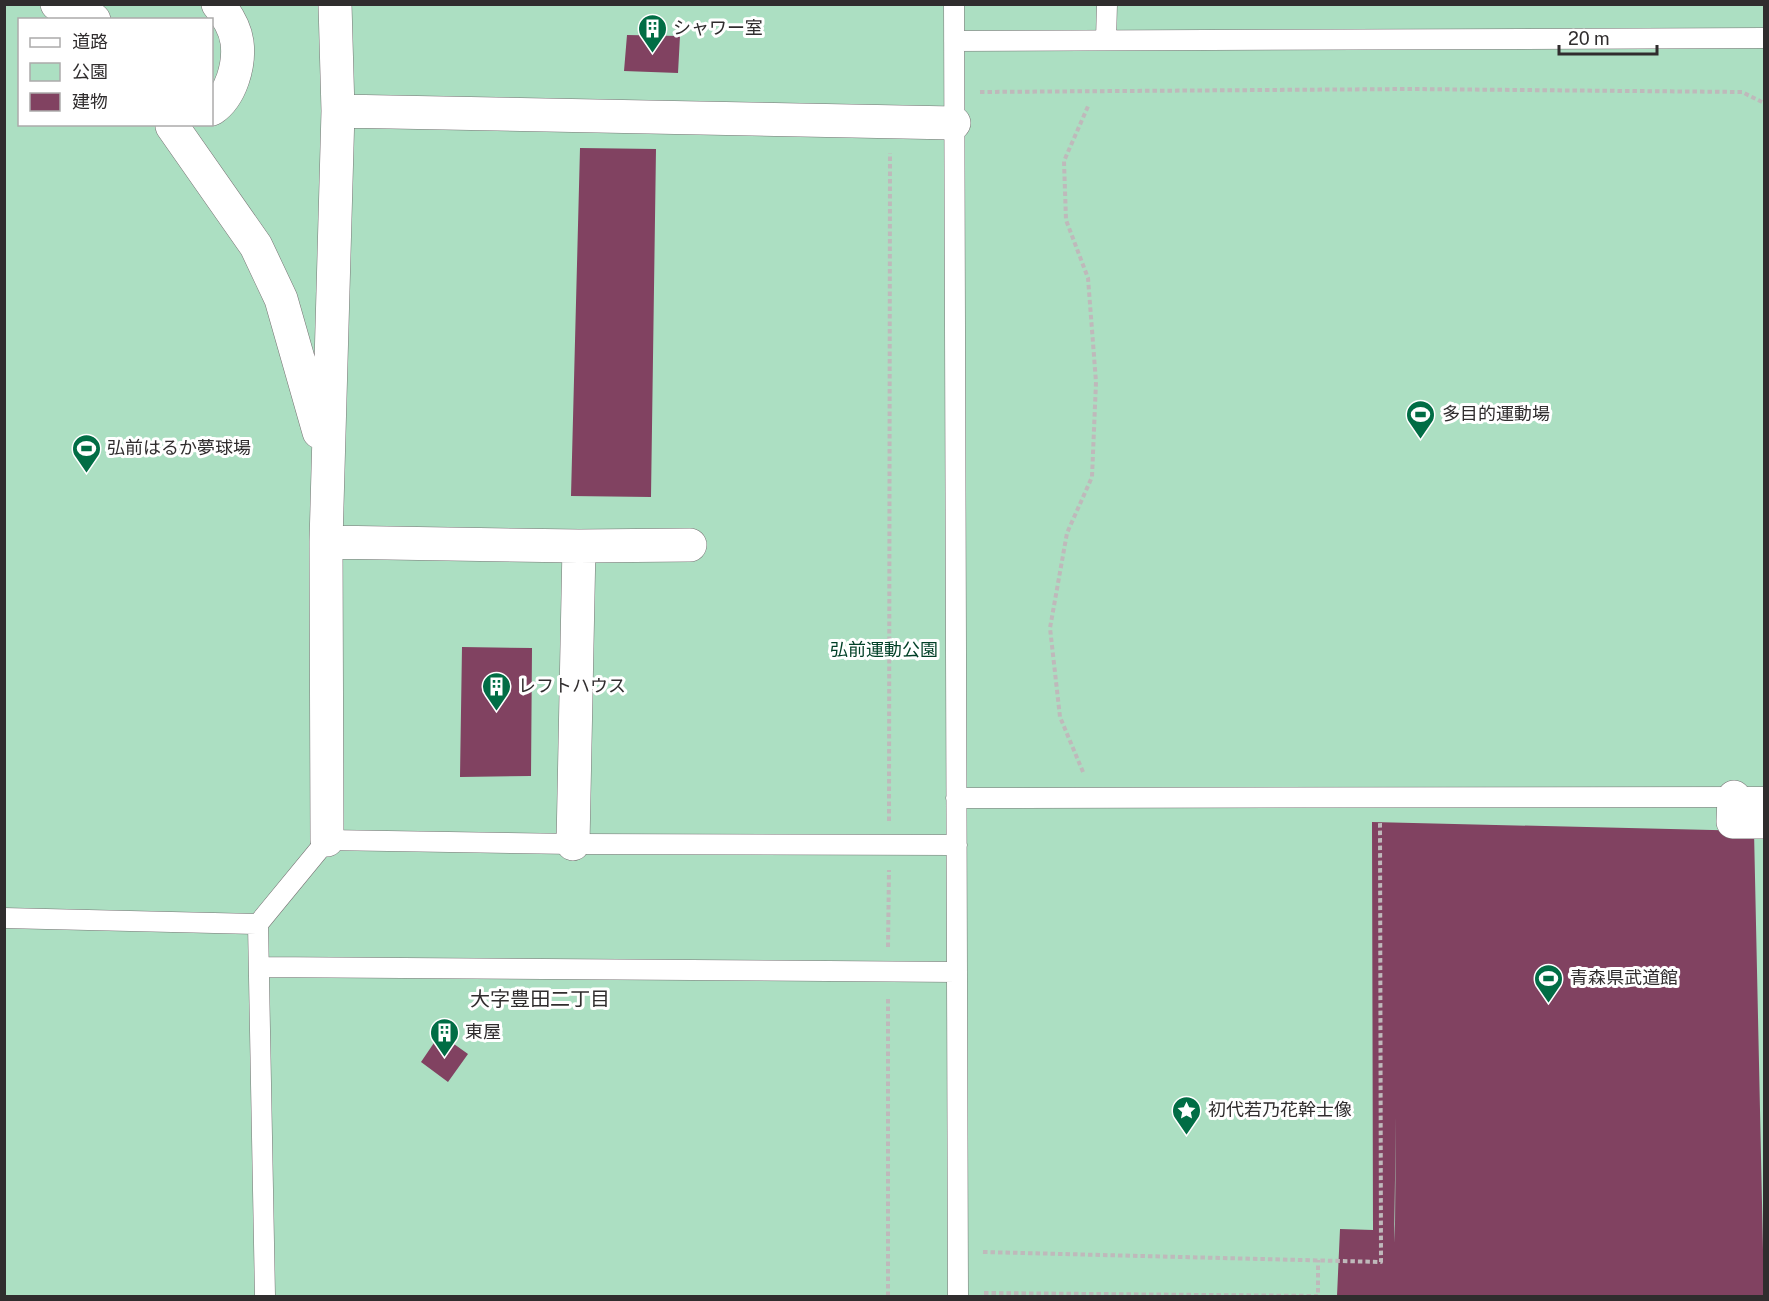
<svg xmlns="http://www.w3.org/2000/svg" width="1769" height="1301" font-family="'Public Sans','Noto Sans JP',sans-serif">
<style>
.green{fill:#acdfc2;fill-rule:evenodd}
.building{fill:#814261;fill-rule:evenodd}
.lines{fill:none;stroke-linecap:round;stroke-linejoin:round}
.lane-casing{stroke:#787274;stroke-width:21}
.street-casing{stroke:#787274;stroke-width:34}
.path{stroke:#bfb9bb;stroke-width:4;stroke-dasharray:4.5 3;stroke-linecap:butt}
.lane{stroke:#fff;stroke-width:20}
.street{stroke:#fff;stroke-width:33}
.labels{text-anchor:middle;stroke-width:6;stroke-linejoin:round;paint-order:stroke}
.poi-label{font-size:18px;fill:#302d2e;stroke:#fff;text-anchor:start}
.park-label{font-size:18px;fill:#003f26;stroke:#fff}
.neighbourhood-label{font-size:20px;fill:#302d2e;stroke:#fff}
</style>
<rect width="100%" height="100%" fill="#fcf5f8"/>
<!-- green -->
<path class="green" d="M 5,5 L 1764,5 L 1764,1296 L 5,1296 ZM 20,20 L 212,20 L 212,124 L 20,124 Z"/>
<!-- building -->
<path class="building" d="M 627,35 L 680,36 L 678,73 L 624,71 Z
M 580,148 L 656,149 L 651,497 L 571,496 Z
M 462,647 L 532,648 L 531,776 L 460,777 Z
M 1372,822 L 1754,831 L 1764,1296 L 1337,1296 L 1340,1229 L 1373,1230 ZM 1396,1116 L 1395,1224 L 1394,1243 Z
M 440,1034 L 468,1054 L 448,1082 L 421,1062 Z"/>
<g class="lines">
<defs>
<path id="lane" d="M 954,4 L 958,1296
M 1106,40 L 1107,4
M 954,41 L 1764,38
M 956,798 L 1764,797
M 4,918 L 258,924 L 265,1296
M 258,924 L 327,840 L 573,844 L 957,845
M 260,967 L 957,972"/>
<path id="street" d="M 57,4 L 94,20
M 335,4 L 338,111
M 212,109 C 231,96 240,65 237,42 C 235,27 227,15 218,4
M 172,126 L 256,246 L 281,299 L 319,432
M 326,542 L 579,546
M 1734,797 L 1733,822 L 1764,822
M 327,840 L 326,542 L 338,111 L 954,123
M 573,844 L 579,546 L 690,545"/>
</defs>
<!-- lane casing -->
<use href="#lane" class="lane-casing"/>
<!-- street casing -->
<use href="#street" class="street-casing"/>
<!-- path -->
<path class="path" d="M 980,92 L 1409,89 L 1742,92 L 1764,103
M 1083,772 L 1060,717 L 1050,628 L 1067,533 L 1092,477 L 1096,382 L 1088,278 L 1066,220 L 1064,161 L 1089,104
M 889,821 L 890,153
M 888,947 L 889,870
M 983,1252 L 1381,1262 L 1380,822
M 984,1293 L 1318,1296 L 1318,1260
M 888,1296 L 888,996"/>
<!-- lane -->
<use href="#lane" class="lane"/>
<!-- street -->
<use href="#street" class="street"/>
</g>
<!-- icons -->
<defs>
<symbol id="building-pin" viewBox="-11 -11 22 30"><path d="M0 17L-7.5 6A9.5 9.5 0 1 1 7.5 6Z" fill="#016d45" stroke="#fff"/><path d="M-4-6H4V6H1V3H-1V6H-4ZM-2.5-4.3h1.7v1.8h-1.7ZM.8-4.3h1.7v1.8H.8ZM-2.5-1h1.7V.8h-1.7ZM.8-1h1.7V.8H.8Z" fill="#fff"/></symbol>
<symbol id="stadium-pin" viewBox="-11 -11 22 30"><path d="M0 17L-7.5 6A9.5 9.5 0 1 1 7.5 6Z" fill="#016d45" stroke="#fff"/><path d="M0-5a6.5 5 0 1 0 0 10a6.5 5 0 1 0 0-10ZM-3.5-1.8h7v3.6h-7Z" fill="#fff"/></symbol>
<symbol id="sight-pin" viewBox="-11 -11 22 30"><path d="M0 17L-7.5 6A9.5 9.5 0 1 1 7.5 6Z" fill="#016d45" stroke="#fff"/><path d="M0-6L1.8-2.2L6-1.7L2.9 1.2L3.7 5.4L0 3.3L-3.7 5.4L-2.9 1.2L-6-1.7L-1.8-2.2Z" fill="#fff"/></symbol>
</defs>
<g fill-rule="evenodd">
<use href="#building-pin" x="636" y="12" width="33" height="45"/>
<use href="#stadium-pin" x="1404" y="398" width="33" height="45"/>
<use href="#stadium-pin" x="70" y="432" width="33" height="45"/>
<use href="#building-pin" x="480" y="670" width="33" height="45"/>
<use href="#stadium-pin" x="1532" y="962" width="33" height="45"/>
<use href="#building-pin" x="428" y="1016" width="33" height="45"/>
<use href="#sight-pin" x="1170" y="1094" width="33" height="45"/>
</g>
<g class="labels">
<!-- poi labels -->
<g class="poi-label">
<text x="673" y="34">シャワー室</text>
<text x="1442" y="420">多目的運動場</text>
<text x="107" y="454">弘前はるか夢球場</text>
<text x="518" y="692">レフトハウス</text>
<text x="1570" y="984">青森県武道館</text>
<text x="465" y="1038">東屋</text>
<text x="1208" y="1116">初代若乃花幹士像</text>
</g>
<!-- park labels -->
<g class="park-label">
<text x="884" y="656">弘前運動公園</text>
</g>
<!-- neighbourhood labels -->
<g class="neighbourhood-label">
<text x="540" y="1006">大字豊田二丁目</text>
</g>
</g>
<!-- border -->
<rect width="1769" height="1301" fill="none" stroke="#302d2e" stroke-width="12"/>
<!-- legend -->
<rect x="18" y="18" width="195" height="108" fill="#ffffff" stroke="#acabab" stroke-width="1.5"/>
<rect x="30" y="38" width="30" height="9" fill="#ffffff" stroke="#acabab" stroke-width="1.5"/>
<text x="72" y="48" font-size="18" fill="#302d2e">道路</text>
<rect x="30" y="63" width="30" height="18" fill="#acdfc2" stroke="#acabab" stroke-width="1.5"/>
<text x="72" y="78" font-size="18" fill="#302d2e">公園</text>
<rect x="30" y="93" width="30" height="18" fill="#814261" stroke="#acabab" stroke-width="1.5"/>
<text x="72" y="108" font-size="18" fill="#302d2e">建物</text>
<!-- scale -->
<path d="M1559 45v9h98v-9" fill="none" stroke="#302d2e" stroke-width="3"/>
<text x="1568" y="45" font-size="18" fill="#302d2e" stroke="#ffffff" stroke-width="4.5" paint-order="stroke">20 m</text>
</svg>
